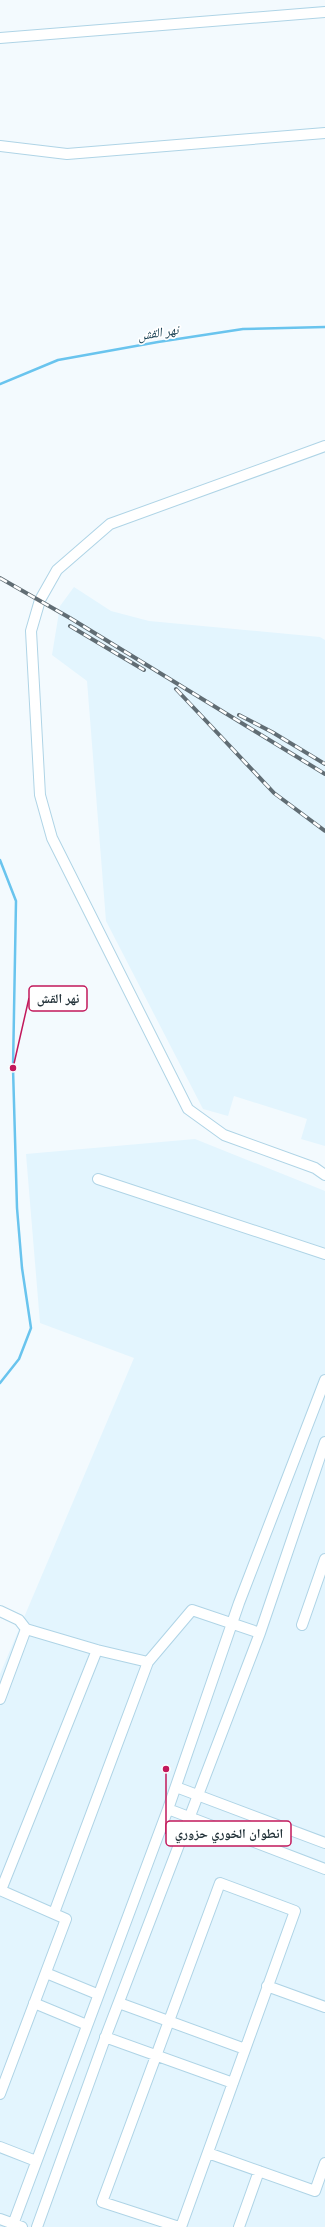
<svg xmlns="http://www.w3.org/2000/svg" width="325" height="2227" font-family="'Times New Roman','Noto Naskh Arabic',serif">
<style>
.built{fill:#e3f5fe}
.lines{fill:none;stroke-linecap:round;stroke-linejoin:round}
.stream{stroke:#69c4ee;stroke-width:2.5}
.minor-casing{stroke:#afd4e6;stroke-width:12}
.minor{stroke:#fff;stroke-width:10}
.rail-casing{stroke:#616d74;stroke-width:4}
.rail{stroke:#fff;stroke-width:2.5;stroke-dasharray:8;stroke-linecap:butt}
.labels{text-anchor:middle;stroke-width:3.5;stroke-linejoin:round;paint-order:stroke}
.water-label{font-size:13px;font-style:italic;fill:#173f51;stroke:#fff}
.leader{fill:none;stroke:#c2185b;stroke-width:1.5}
.callout-dot{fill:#c2185b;stroke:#fff;stroke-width:1.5}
.callout{fill:#fff;stroke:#c2185b;stroke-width:1.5}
.callout-label{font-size:13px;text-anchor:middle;font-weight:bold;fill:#24333a}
</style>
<rect width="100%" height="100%" fill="#f3fafe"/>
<!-- built -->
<path class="built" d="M 74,587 L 111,611 L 149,621 L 320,637 L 325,640 L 325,1146 L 301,1139 L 307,1119 L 234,1096 L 228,1116 L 203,1109 L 106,921 L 87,681 L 52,655 L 60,606 Z
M 195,1139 L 325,1191 L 325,2227 L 0,2227 L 0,1674 L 134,1358 L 40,1323 L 26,1154 Z"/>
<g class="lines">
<!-- stream -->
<path class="stream" d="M 0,384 L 58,360 L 158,342 L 243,329 L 325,327
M 0,860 L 16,901 L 13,1068 L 17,1208 L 22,1268 L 31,1328 L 19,1359 L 0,1383"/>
<defs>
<path id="minor" d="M 0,38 L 325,12
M 0,146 L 67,154 L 325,133
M 325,446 L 110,524 L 57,570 L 40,600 L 31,631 L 40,795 L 52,838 L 188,1109 L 224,1135 L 315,1168 L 325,1175
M 98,1179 L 325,1254
M 0,1611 L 19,1620 L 26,1629 L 97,1650 L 148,1662 L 192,1610 L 260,1633
M 302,1625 L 325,1559
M 0,1699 L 26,1629
M 176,1787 L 325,1843
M 168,1809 L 325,1869
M 0,1890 L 66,1919 L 0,2094
M 1,1890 L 97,1650
M 54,1913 L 148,1662
M 46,1973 L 97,1994
M 267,1986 L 325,2007
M 34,2003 L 87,2025
M 119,2003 L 245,2049
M 105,2037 L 233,2083
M 0,2147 L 36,2161
M 208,2153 L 315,2191 L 325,2163
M 0,2219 L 22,2227
M 12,2227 L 168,1809 L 239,1603 L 325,1380
M 37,2227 L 107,2033 L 260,1633 L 325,1442
M 179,2227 L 102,2202 L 220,1883 L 295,1911 L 181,2227
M 239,2227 L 259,2171"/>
</defs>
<!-- minor casing -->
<use href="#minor" class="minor-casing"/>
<!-- minor -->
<use href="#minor" class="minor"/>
<defs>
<path id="rail" d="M 0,578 L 70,618 L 325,774
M 70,626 L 144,670
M 176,689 L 274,793 L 325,831
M 239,715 L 272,732 L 325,764"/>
</defs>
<!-- rail casing -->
<use href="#rail" class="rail-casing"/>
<!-- rail -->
<use href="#rail" class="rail"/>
</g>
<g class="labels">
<!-- water labels -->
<g class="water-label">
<text transform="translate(158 332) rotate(-9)" y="5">نهر القش</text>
</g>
</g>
<!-- callouts -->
<path class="leader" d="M13 1068L29 998M166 1769L166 1834"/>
<g class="callout-dot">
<circle cx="13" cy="1068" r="4"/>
<circle cx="166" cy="1769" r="4"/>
</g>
<g class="callout">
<rect x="29" y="986" width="58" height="25" rx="4"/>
<rect x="166" y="1821" width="125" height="25" rx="4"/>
</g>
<g class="callout-label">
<text x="58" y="1003">نهر القش</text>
<text x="229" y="1838">انطوان الخوري حزوري</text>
</g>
</svg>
